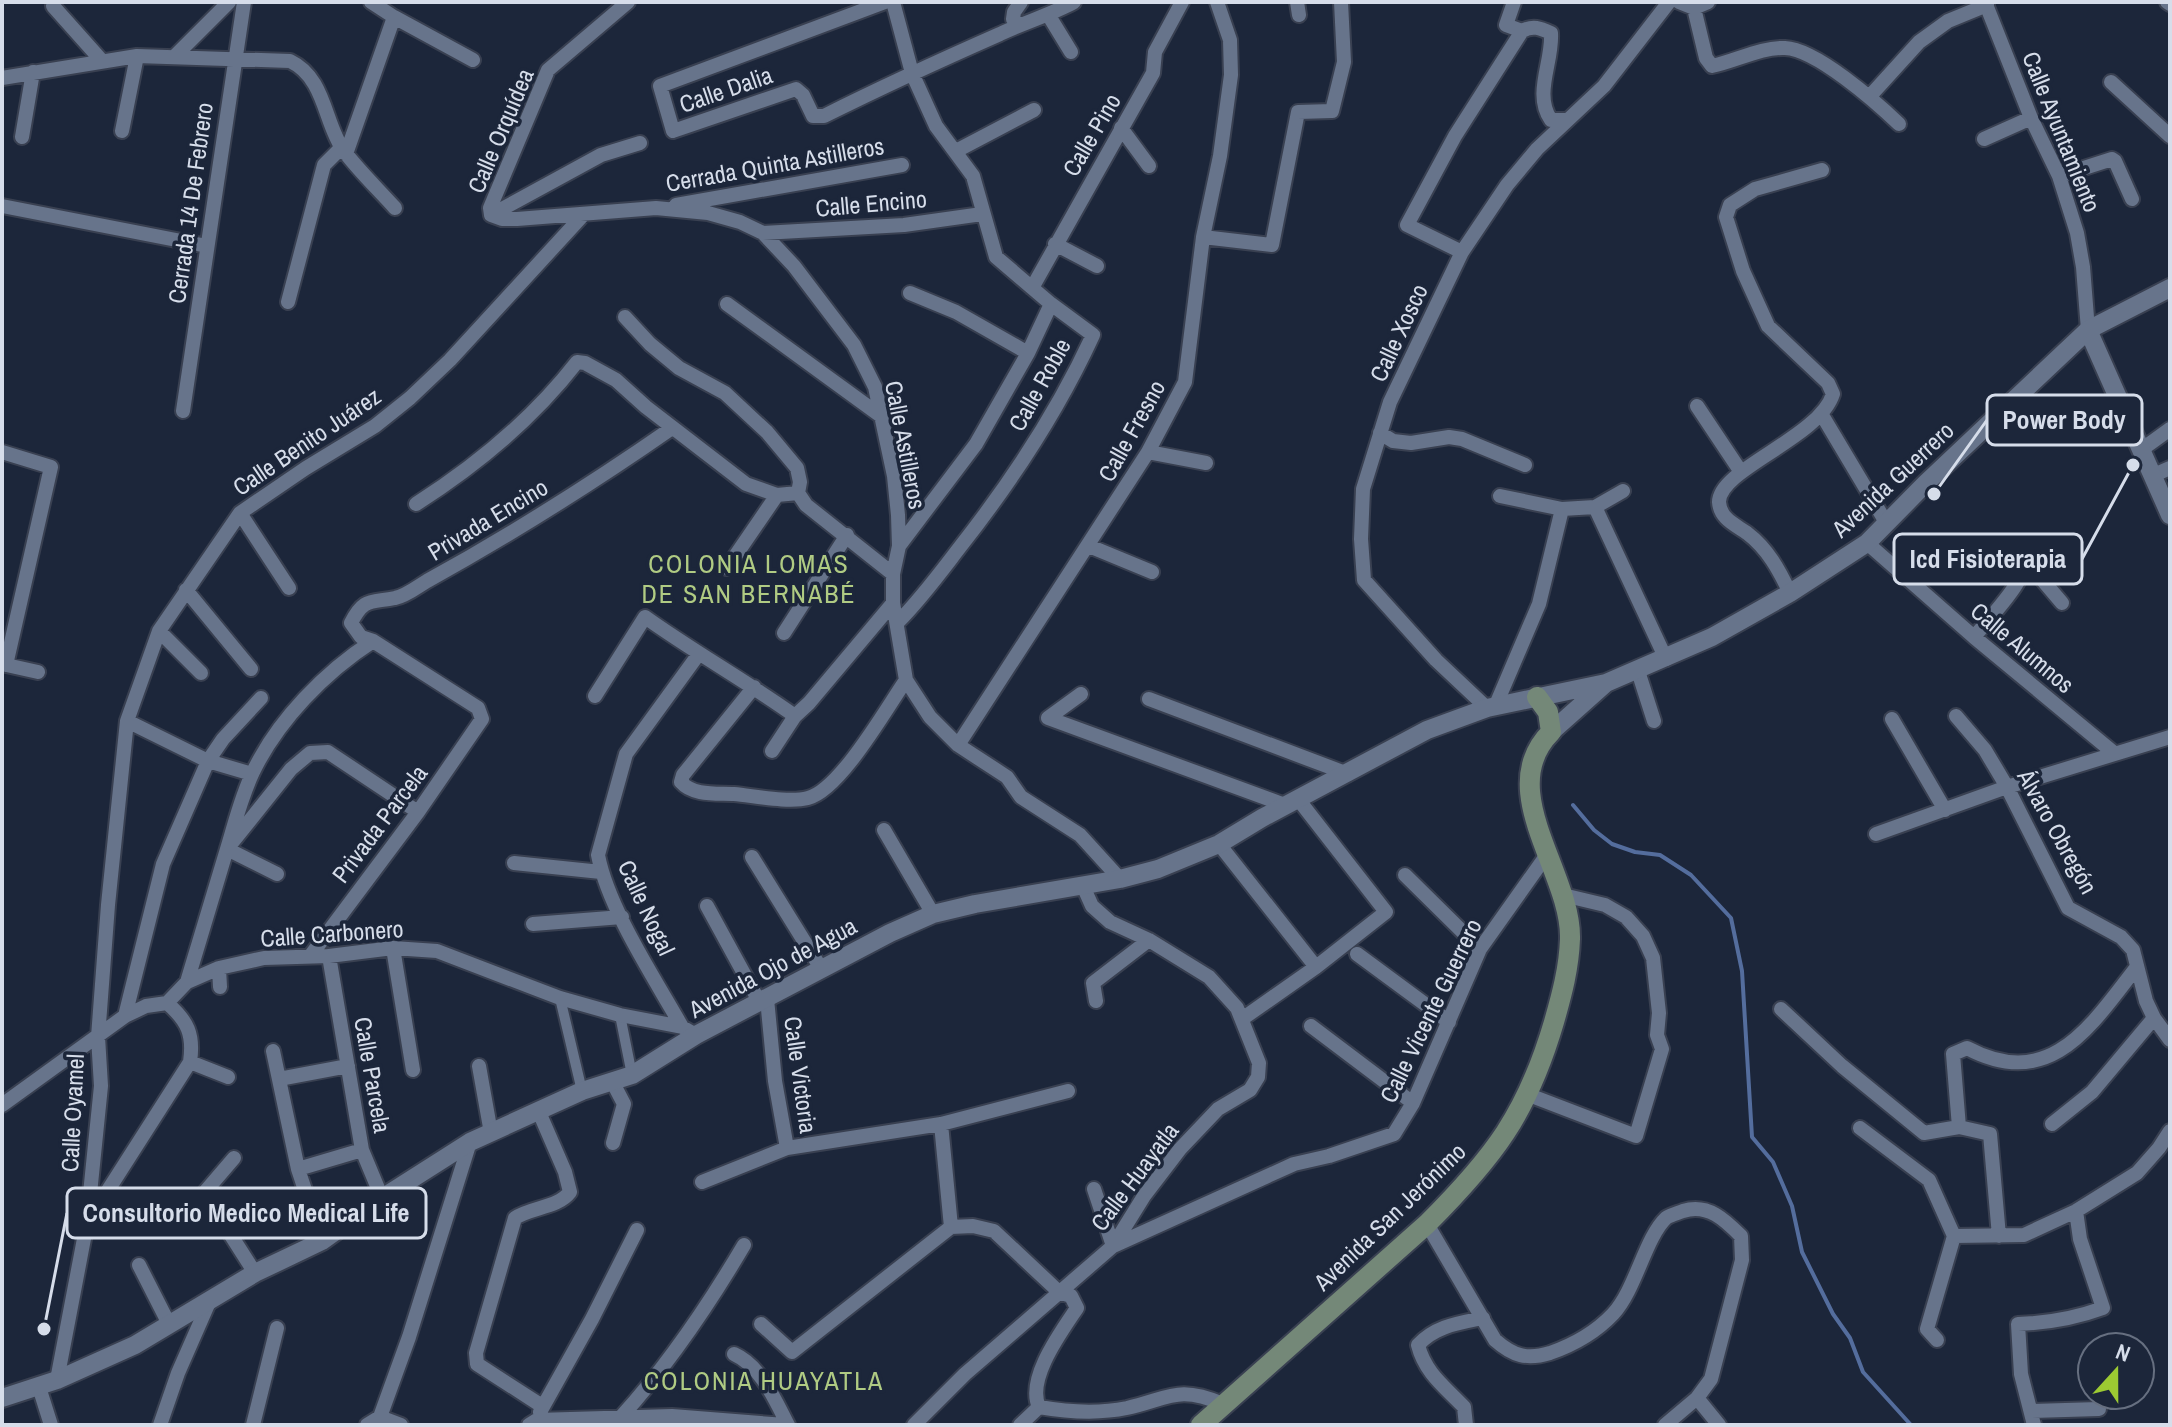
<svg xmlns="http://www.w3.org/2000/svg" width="2172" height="1427" font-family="'Archivo Narrow',sans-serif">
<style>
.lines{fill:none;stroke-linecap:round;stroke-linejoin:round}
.stream{stroke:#546d9d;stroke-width:4}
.pedestrian-casing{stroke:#394051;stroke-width:14}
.minor-casing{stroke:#394051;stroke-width:18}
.tertiary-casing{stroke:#394051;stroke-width:22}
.secondary-casing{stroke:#394051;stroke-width:24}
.pedestrian{stroke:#67748b;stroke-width:10}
.minor{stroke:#67748b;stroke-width:14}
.tertiary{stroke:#67748b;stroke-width:18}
.secondary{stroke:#748878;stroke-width:20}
.labels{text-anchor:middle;stroke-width:7;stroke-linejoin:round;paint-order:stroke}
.street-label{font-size:24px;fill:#d6ddea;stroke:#1c263a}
.neighbourhood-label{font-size:26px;letter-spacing:2px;fill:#b0cb83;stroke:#1c263a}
.leader{fill:none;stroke:#d6ddea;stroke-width:3}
.callout-dot{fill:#d6ddea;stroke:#1c263a;stroke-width:3}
.callout{fill:#1c263a;stroke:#d6ddea;stroke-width:3}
.callout-label{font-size:26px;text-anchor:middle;font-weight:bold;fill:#d6ddea}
</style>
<rect width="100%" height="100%" fill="#1c263a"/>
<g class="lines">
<!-- stream -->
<path class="stream" d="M 1573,805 L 1594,830 L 1612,844 L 1635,852 L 1660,855 L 1691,875 L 1731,918 L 1742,971 L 1752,1137 L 1773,1162 L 1792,1206 L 1802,1252 L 1833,1314 L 1850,1338 L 1863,1372 L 1911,1425"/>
<defs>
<path id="pedestrian" d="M 560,998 L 582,1091
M 620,1015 L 632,1075"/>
<path id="minor" d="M 371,2 L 394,17 L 473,60
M 885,2 L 660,86 L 673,131 L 796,89 L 803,95 L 813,116 L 824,116 C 882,87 941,60 1000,34 C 1025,22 1050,15 1074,2
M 893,2 L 912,73 L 936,126 L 973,176 L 996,257 L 1051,304 L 1093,335 C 1058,411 1012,481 960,547 C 940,573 921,599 898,622
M 1297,2 L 1299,15
M 1514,2 L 1506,25 L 1522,31 C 1533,25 1540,28 1551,33 C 1553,62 1533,94 1551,120 L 1567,120
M 1679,2 L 1694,8 L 1708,2
M 1985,2 L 2031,118 L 2059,176 L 2077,233 L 2083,267 L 2088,330
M 2167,2 L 2170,4
M 53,6 L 102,61
M 1694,8 L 1706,58 L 1712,66 C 1736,61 1761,47 1785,48 C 1816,49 1876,102 1899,124
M 1049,16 L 1071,52
M 1019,25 L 1013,19 L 1014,12 L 1021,2
M 175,56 L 229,2
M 2,78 L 137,56 L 290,61 C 326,78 324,124 344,151 C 359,171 378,189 395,208
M 2111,82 L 2170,136
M 1870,96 L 1919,42 L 1948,21 L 1987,5
M 1121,128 L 1149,166
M 122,131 L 137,56
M 22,137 L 33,72
M 1984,139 L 2031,118
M 956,151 L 1034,110
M 346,154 L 394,17
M 2059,176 L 2112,159 L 2115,161 L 2132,199
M 676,205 L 902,165
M 2,206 L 207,246
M 491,215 L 502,219 L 517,219 L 656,208 L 708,213 L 740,222 L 763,233 L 794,266 L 854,345 L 875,387 L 894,476 L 898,515 L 899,546 L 893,574 L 893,603 L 906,680 L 930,717 L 958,745 L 1007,777 L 1021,797 L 1080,835 L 1120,879
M 491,215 L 490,208 L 548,70 L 628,2
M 491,215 L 601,155 L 640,143
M 763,233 L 904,225 L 982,214
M 1203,237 L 1272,245 L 1298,112 L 1332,111 L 1344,62 L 1341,2
M 1055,244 L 1097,266
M 1462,252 L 1407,225 L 1455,136 L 1522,31
M 1032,288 L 1153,73 L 1155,52 L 1182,2
M 910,293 L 956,312 L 1028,353
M 288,302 L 324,165 L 341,148
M 727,304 L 881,416
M 625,317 L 650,344 L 679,368 L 725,393 L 767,432 L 797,468 L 800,482 L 798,493
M 1697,406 L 1741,472
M 183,411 L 244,2
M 1822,415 L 1887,524
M 1380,433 L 1393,441 L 1411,443 L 1449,437 L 1462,439 L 1525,465
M 2141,450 L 2170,429
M 2,452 L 51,467 L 6,665
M 1148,452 L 1206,463
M 2154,475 L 2170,468
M 1500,496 L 1562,509 L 1595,507 L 1666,659
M 416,504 C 477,465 532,420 577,362 L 585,363 L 616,380 L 646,407 L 746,484 L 777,495 L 798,493 L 806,505 L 893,574
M 1595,507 L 1623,491
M 240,513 L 289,588
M 1867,543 L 1974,637 L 2114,753
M 899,546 L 976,444 L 1028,353 L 1051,304
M 1089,546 L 1152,572
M 2029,564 L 2062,603
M 727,568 L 777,495
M 186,590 L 251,669
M 1790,593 C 1779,570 1768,549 1747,533 C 1736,525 1720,519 1719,502 C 1719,469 1819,438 1833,394 L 1828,383 L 1768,326 L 1743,271 L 1726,217 L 1730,205 L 1755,189 L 1822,170
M 159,631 L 201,673
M 784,633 L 847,535
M 1974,637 C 2000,606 2024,583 2035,543
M 2,664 L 38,672
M 1638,671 L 1654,721
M 754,687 L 683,775 L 681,782 C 693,796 717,793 734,794 C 755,796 789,803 808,798 C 840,790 886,709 906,680
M 595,696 L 645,617 C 694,652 746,681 795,716
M 1149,699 L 1348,774
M 1495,707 L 1539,604 L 1562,509
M 1487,708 L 1436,660 L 1364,580 L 1361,539 L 1363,489 L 1390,402 L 1462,252 L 1507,185 L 1537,149 L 1604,86 L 1669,2
M 1956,716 L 1985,750 L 2007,787 L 2068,908 L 2121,937 L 2133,950 L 2146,1001 L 2154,1018 L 2170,1040
M 1048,718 L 1285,805
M 1048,718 L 1081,694
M 1892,719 L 1945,810
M 127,721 L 208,761 L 252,774
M 958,745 L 1148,452 L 1185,382 L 1203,237 L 1220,156 L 1231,75 L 1230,40 L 1217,2
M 772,751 L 795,716 L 809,703 L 893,603
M 884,830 L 933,914
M 1876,834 L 2007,787 L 2170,737
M 1219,844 L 1316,967 L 1386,912 L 1298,799
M 752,857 L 822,970
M 514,863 L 601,872
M 277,874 L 227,849 C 235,823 241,797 253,772 C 278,720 325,672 373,641
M 1405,875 L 1480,949
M 707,906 L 760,1003
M 533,924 L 622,917
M 393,948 L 413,1070
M 1357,954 L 1449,1022
M 311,955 L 418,812 L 482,719 L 478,708 L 373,641 L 361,637 L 351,623 C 364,597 371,603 395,598 C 406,596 417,587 427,581 C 512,534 593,483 672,428
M 329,956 L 362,1150 L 382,1198
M 219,968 L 220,987
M 187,982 L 227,849 L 291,769 L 310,753 L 328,752 L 418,812
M 767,999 L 775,1081 L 787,1148
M 1096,1001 L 1093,983 L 1149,940
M 1781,1009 L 1842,1066 L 1924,1133 L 1959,1127 L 1990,1134 L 1999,1236
M 125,1016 L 163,864 L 208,761 L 223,739 L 261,698
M 1242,1019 L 1316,967
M 1311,1026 L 1413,1103
M 682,1027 C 655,979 608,908 598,855 L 626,754 L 698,655
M 273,1051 L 298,1169 L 322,1241
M 190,1062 L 228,1077
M 479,1066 L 491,1133
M 279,1079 L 348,1066
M 612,1081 L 624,1104 L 613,1143
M 1529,1095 L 1636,1136 L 1662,1049 L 1657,1035 L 1659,1013 L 1653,958 L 1643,936 L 1626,917 L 1605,905 L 1563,895
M 2,1105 L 125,1016 L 146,1006 L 167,1003 L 187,982 L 219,968 L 264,958 L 329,956 L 393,948 L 437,951 L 560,998 L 620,1015 L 682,1027 L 696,1035
M 539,1112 L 565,1172 L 570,1192 C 558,1208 531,1207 515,1218 L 476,1353 L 477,1364 L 542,1406
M 941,1124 L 951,1227
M 2052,1124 L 2092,1092 L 2154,1018
M 1959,1127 L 1953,1054 L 1967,1048 C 2050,1092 2090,1027 2136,968
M 1860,1128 L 1929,1180 L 1954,1236
M 234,1158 L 204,1193 L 255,1273
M 298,1169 L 362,1150
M 702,1182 L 787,1148 L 941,1124 L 1068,1091
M 1094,1189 L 1113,1246 L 1294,1164 L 1329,1156 L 1394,1134 L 1413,1103 L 1480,949 L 1546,856
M 89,1220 L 190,1062 C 194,1035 188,1021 167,1003
M 1427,1224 L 1495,1340 C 1513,1356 1527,1360 1550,1353 C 1573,1345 1596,1332 1613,1314 C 1636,1289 1645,1238 1666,1218 C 1670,1215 1678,1213 1683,1211 C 1708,1203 1725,1220 1741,1236 L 1742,1260 L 1711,1379 L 1697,1398 L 1665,1425
M 951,1227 L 973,1226 L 994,1231 L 1059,1292 L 1071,1296 L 1077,1308 C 1061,1332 1026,1379 1039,1407 C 1068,1412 1098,1414 1127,1408 C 1170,1398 1178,1385 1223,1404
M 1954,1236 L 2024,1235 L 2076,1211 L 2137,1173 L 2159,1148 L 2170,1131
M 139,1265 L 169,1324
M 761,1324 L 792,1352 L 951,1227
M 1937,1340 L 1927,1329 L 1954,1236
M 734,1354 C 761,1366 775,1400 788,1425
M 57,1380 L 87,1223 L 101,1086 L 98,1037 L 108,905 L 127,721 L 159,631 L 240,513 L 306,468 L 375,426 L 410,398 L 450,360 L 584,214
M 39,1387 L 51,1425
M 1697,1398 L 1719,1425
M 2031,1411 L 2099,1409
M 540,1412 L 592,1319 L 637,1230
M 380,1417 L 401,1425
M 621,1417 C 669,1364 708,1306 744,1245
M 160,1425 L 178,1373 L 210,1300
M 253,1425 L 277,1328
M 367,1425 L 380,1417 L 409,1337 L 470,1142
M 529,1425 L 537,1420 L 672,1416 L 785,1425
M 914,1425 L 965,1374 L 1113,1246 L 1144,1196 L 1180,1149 L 1218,1109 L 1250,1090 L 1258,1077 L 1259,1063 L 1237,1008 L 1209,977 L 1149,940 L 1110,922 L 1092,906 L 1083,886
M 1020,1425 L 1039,1407
M 1466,1425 L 1464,1407 C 1445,1387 1425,1373 1418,1345 C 1435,1326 1459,1323 1483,1318
M 2034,1425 L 2021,1374 L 2018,1324 C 2047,1323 2076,1318 2103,1308 L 2080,1239 L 2076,1211"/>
<path id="tertiary" d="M 2088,330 L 2170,515
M 1551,732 L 1606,683 L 1712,637 L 1790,593 L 1867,543 L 1925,484 L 2088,330 L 2170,288
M 2,1398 L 57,1380 L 135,1345 L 255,1273 L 322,1241 L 382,1198 L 470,1142 L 582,1091 L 632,1075 L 696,1035 L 890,933 L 933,914 L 975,904 L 1120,879 L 1158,869 L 1219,844 L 1262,818 L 1427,730 L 1487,708 L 1606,683"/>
<path id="secondary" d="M 1201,1425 L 1427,1224 C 1494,1157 1527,1114 1554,1022 C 1562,994 1569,968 1570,939 C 1572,873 1493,790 1551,732 L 1548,712 L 1537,697"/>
</defs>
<!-- pedestrian casing -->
<use href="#pedestrian" class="pedestrian-casing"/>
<!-- minor casing -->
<use href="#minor" class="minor-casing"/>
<!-- tertiary casing -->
<use href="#tertiary" class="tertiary-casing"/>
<!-- secondary casing -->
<use href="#secondary" class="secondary-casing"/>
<!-- pedestrian -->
<use href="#pedestrian" class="pedestrian"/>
<!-- minor -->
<use href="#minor" class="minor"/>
<!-- tertiary -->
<use href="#tertiary" class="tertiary"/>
<!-- secondary -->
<use href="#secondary" class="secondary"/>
</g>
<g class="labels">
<!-- street labels -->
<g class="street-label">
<text transform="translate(726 90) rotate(-19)" y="8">Calle Dalia</text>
<text transform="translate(501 131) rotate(-67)" y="8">Calle Orquídea</text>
<text transform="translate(2061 132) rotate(68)" y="8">Calle Ayuntamiento</text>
<text transform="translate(1092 135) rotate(-60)" y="8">Calle Pino</text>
<text transform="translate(775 165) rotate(-10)" y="8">Cerrada Quinta Astilleros</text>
<text transform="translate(191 203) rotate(-82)" y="8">Cerrada 14 De Febrero</text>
<text transform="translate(871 204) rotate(-5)" y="8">Calle Encino</text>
<text transform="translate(1399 333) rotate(-65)" y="8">Calle Xosco</text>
<text transform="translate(1040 385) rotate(-61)" y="8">Calle Roble</text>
<text transform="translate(1132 431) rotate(-61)" y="8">Calle Fresno</text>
<text transform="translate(307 442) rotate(-34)" y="8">Calle Benito Juárez</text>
<text transform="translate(905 445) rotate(79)" y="8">Calle Astilleros</text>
<text transform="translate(1893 480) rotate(-43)" y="8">Avenida Guerrero</text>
<text transform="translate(488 520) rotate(-31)" y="8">Privada Encino</text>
<text transform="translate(2022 648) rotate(40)" y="8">Calle Alumnos</text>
<text transform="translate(380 824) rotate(-53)" y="8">Privada Parcela</text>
<text transform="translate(2057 832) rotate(61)" y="8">Álvaro Obregón</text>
<text transform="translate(646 908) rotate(65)" y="8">Calle Nogal</text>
<text transform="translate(332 934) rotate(-4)" y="8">Calle Carbonero</text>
<text transform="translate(773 968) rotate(-28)" y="8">Avenida Ojo de Agua</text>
<text transform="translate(1431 1011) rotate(-64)" y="8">Calle Vicente Guerrero</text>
<text transform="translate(372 1075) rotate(80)" y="8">Calle Parcela</text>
<text transform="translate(800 1075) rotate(82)" y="8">Calle Victoria</text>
<text transform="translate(73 1113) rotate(-87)" y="8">Calle Oyamel</text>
<text transform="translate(1135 1177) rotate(-53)" y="8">Calle Huayatla</text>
<text transform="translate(1390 1217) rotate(-44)" y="8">Avenida San Jerónimo</text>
</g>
<!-- neighbourhood labels -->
<g class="neighbourhood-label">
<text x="749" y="573">COLONIA LOMAS<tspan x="749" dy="30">DE SAN BERNABÉ</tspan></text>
<text x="764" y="1390">COLONIA HUAYATLA</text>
</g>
</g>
<!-- callouts -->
<path class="leader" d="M1934 494L1987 420M2133 465L2082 559M44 1329L67 1213"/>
<g class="callout-dot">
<circle cx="1934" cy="494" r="8"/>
<circle cx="2133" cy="465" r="8"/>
<circle cx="44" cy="1329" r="8"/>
</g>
<g class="callout">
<rect x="1987" y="395" width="155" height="50" rx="8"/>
<rect x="1894" y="534" width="188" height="50" rx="8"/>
<rect x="67" y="1188" width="359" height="50" rx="8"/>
</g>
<g class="callout-label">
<text x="2064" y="429">Power Body</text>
<text x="1988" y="568">Icd Fisioterapia</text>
<text x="246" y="1222">Consultorio Medico Medical Life</text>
</g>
<!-- border -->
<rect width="2172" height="1427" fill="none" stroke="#d6ddea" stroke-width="8"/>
<!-- north arrow -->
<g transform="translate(2116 1371) rotate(21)"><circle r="38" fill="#1c263a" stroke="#666f80" stroke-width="2"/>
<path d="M0-6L14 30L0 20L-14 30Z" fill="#9cca32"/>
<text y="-12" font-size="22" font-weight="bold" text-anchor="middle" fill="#d6ddea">N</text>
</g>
</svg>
